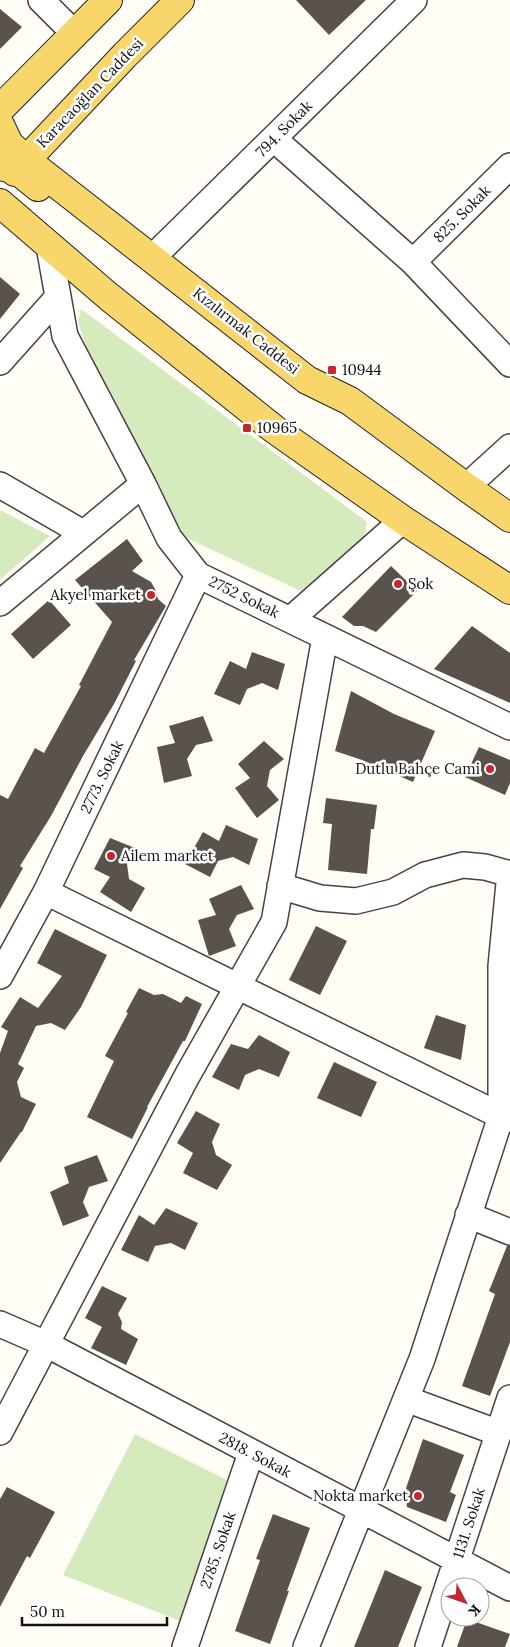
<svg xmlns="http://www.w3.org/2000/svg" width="510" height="1647" font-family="Lora,serif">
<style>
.green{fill:#d5ebbd}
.building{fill:#5a524d}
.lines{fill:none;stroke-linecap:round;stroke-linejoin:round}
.minor-casing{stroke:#444;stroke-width:28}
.major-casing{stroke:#222;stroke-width:30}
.minor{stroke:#fff;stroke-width:25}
.major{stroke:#f9d66b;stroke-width:28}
.poi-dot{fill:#c4262e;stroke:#fff;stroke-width:2}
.labels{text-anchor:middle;stroke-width:5;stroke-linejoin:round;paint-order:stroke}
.street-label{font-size:15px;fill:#111;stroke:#fff}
.poi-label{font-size:15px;fill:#111;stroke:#fff;text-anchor:start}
</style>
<rect width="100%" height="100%" fill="#fffdf5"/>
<!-- green -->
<path class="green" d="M 81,309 L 367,522 L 365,536 L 301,591 L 182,536 L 95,372 L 78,322 Z
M 0,510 L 50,536 L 0,580 Z
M 135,1434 L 227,1480 L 180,1621 L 63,1575 Z"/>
<!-- building -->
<path class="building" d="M 296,0 L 366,0 L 329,35 Z
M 0,9 L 22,27 L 0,49 Z
M 0,277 L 20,294 L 0,319 Z
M 127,539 L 143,561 L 132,571 L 151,582 L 155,589 L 158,599 L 166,606 L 134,660 L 136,661 L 114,704 L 83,756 L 51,816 L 20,866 L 23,868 L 0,909 L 0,795 L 8,799 L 35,748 L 44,753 L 81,686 L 79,685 L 112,622 L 75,580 Z
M 391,566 L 417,591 L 376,632 L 363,626 L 354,626 L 342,617 Z
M 49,600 L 71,625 L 33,659 L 11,634 Z
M 472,626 L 510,653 L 510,703 L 434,669 Z
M 252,652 L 285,664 L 278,690 L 262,683 L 247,689 L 240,705 L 214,694 L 230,661 L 246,669 Z
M 351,691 L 394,714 L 435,731 L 413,782 L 362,760 L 335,751 Z
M 203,716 L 213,741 L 196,745 L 187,759 L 192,776 L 164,783 L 157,747 L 175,743 L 169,726 Z
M 264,741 L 284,759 L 270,770 L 267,786 L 279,800 L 257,818 L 235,788 L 250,778 L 238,764 Z
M 479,747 L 510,760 L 510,783 L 505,795 L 465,777 Z
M 326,798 L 377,805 L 374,829 L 371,829 L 367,874 L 328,870 L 332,824 L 323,823 Z
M 226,825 L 258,839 L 249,865 L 233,857 L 218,861 L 210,877 L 185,864 L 203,832 L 219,841 Z
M 110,838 L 135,848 L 127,864 L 129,879 L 145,888 L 131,912 L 100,892 L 110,877 L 94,869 Z
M 241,885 L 254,909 L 237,915 L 229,929 L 236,946 L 209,956 L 198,920 L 216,915 L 209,899 Z
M 316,926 L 347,941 L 320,995 L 289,980 Z
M 55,929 L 107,955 L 81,1007 L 65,1030 L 51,1023 L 36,1026 L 18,1064 L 24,1068 L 17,1082 L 21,1097 L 36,1104 L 22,1132 L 21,1132 L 0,1163 L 0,1053 L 8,1031 L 1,1027 L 20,997 L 38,1008 L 62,976 L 37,963 Z
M 139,988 L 154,995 L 163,994 L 181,1003 L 186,996 L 202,1004 L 185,1041 L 183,1041 L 147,1107 L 148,1107 L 132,1139 L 87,1117 L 114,1061 L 105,1056 L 128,1013 L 126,1012 Z
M 436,1015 L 466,1025 L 461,1060 L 424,1048 Z
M 259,1035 L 290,1052 L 279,1077 L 259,1069 L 245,1075 L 239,1090 L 212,1077 L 231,1044 L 248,1049 Z
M 334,1062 L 377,1082 L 361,1117 L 317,1098 Z
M 196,1111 L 220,1124 L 212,1142 L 216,1155 L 232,1165 L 217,1190 L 183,1173 L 193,1153 L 177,1143 Z
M 97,1155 L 108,1181 L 89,1187 L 83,1202 L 89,1216 L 63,1226 L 50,1192 L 69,1183 L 64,1167 Z
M 166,1208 L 198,1223 L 185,1250 L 171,1243 L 155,1246 L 148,1262 L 121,1250 L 139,1215 L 154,1225 Z
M 507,1246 L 510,1246 L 510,1342 L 490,1396 L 462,1386 L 495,1294 L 489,1291 Z
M 102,1286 L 127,1298 L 118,1314 L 122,1322 L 121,1329 L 138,1339 L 126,1365 L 91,1348 L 102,1327 L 85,1318 Z
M 423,1439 L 464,1455 L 450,1492 L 456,1495 L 446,1522 L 407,1507 L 405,1491 Z
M 7,1487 L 55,1512 L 30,1558 L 27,1556 L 0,1607 L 0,1499 Z
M 273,1514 L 310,1528 L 287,1591 L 289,1591 L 270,1644 L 235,1631 L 260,1560 L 256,1559 Z
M 385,1570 L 422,1587 L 398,1647 L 354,1647 Z
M 467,1619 L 510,1634 L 505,1647 L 457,1647 Z"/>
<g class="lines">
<defs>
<path id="minor" d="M 41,0 L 74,33
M 274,139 L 413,262 L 510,364
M 49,246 L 65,336 L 143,484 L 169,538 L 198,575 L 510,727
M 153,257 L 414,0
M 413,262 L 510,166
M 0,362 L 58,297
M 0,485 L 83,533
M 466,487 L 510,447
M 0,603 L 143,484
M 291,619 L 403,520
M 280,886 L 320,898 L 356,901 L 393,892 L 425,875 L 463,865 L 485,867 L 510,874
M 46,892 L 501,1116 L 510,1119
M 0,976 L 46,892 L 198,575
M 468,1215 L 510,1232
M 0,1324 L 46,1344 L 510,1588
M 406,1399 L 499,1433
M 0,1432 L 187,1076 L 274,922 L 325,637
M 185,1647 L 251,1453
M 306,1647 L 422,1359 L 501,1116 L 501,966 L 510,873
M 428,1647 L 510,1398"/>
<path id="major" d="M 0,109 L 108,0
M 0,125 L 9,144 L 26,160 L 307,380 L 350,401 L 466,487 L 510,518
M 0,166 L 17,170 L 38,187
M 15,172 L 125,55 L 180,0
M 0,203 L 108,296 L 274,429 L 403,520 L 510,590"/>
</defs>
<!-- minor casing -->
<use href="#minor" class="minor-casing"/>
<!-- major casing -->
<use href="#major" class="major-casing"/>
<!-- minor -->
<use href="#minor" class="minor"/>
<!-- major -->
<use href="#major" class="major"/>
</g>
<!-- markers -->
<g class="poi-dot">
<rect x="327" y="365" width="10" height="10" rx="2.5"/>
<rect x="242" y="423" width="10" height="10" rx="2.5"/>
<circle cx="398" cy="584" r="5"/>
<circle cx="151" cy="595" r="5"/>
<circle cx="490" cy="769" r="5"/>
<circle cx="111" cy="856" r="5"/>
<circle cx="418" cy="1496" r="5"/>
</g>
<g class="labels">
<!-- street labels -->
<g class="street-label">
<text transform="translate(90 93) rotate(-46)" y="5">Karacaoğlan Caddesi</text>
<text transform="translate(284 129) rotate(-45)" y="5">794. Sokak</text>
<text transform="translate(462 214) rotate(-45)" y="5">825. Sokak</text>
<text transform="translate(246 331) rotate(38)" y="5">Kızılırmak Caddesi</text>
<text transform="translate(244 597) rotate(26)" y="5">2752 Sokak</text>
<text transform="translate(102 777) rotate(-64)" y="5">2773. Sokak</text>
<text transform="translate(255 1455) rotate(28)" y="5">2818. Sokak</text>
<text transform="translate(469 1523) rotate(-72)" y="5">1131. Sokak</text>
<text transform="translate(218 1550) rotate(-71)" y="5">2785. Sokak</text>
</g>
<!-- poi labels -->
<g class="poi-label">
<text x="342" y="375">10944</text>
<text x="257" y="433">10965</text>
<text x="408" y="589">Şok</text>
<text x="141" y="600" text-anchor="end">Akyel market</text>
<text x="480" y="774" text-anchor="end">Dutlu Bahçe Cami</text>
<text x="121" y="861">Ailem market</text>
<text x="408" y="1501" text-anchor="end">Nokta market</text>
</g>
</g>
<!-- north arrow -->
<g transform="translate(465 1602) rotate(131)"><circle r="24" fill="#ffffff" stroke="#a0a0a0"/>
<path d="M0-4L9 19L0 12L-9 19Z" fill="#c4262e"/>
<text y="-8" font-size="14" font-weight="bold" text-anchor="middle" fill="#111111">K</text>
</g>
<!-- scale -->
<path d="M22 1617v8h145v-8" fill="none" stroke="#111111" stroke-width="2.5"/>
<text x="30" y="1617" font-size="15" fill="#111111" stroke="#ffffff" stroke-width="4" paint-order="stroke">50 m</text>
</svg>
